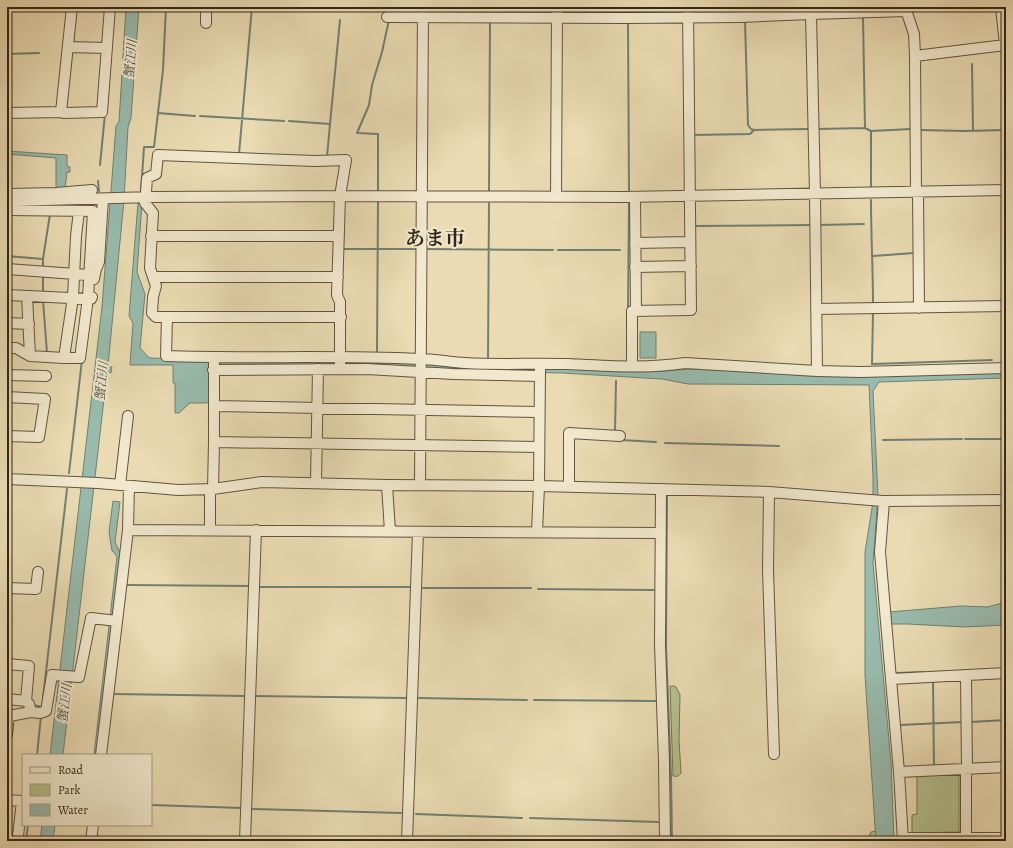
<svg xmlns="http://www.w3.org/2000/svg" width="1013" height="848" font-family="Alegreya,'Noto Serif JP',serif">
<style>
.green{fill:#b5c08d;stroke:#747454}
.water{fill:#98bbad;stroke:#708073}
.lines{fill:none;stroke-linecap:round;stroke-linejoin:round}
.stream{stroke:#708073;stroke-width:2}
.minor-casing{stroke:#615441;stroke-width:12}
.minor{stroke:#f1e8cd;stroke-width:10}
.labels{text-anchor:middle;stroke-width:4;stroke-linejoin:round;paint-order:stroke}
.water-label{font-size:13px;font-style:italic;fill:#4c4c40;stroke:#f1e8cd}
.town-label{font-size:20px;font-weight:bold;fill:#33271b;stroke:#f1e8cd}
</style>
<rect width="100%" height="100%" fill="#eadbb2"/>
<filter id="stains"><feTurbulence type="fractalNoise" baseFrequency=".005" numOctaves="4"/><feColorMatrix values="0 0 0 0 .2 0 0 0 0 .09 0 0 0 0 .02 0 0 0 .5 -.17"/></filter>
<radialGradient id="worn" r=".72"><stop offset=".6" stop-color="#630" stop-opacity="0"/><stop offset="1" stop-color="#630" stop-opacity=".3"/></radialGradient>
<!-- green -->
<path class="green" d="M 670,686 L 674,686 L 676,687 L 680,695 L 679,740 L 681,773 C 679,776 677,777 673,776 Z
M 959,773 L 959,832 L 912,833 L 912,815 L 917,814 L 917,775 Z
M 876,831 L 876,841 L 869,841 L 869,836 L 871,832 Z"/>
<!-- water -->
<path class="water" d="M 126,7 L 139,7 L 131,118 L 128,127 L 124,200 L 108,366 L 112,367 L 111,373 L 107,373 L 63,755 L 50,755 L 102,307 L 116,126 L 119,122 Z
M 7,151 L 67,155 L 67,166 L 70,167 L 70,172 L 67,172 L 65,189 L 56,189 L 56,158 L 7,154 Z
M 138,203 L 142,203 L 137,272 L 145,294 L 140,348 L 147,356 L 150,358 L 210,360 L 337,359 L 662,371 L 691,369 L 861,375 L 1006,371 L 1006,378 L 879,382 L 873,391 L 878,496 L 873,563 L 891,763 L 894,841 L 876,841 L 865,675 L 865,552 L 873,502 L 873,476 L 869,385 L 688,384 L 662,379 L 563,373 L 211,367 L 212,398 L 207,403 L 190,403 L 179,413 L 175,413 L 175,383 L 173,383 L 173,365 L 130,365 L 133,323 L 129,316 Z
M 640,332 L 656,332 L 656,358 L 640,358 Z
M 113,501 L 120,502 L 115,542 L 121,555 L 98,755 L 94,755 L 117,557 L 114,552 L 112,551 L 109,532 Z
M 1006,602 L 1006,625 L 964,627 L 908,624 L 890,624 L 889,612 L 961,606 L 987,607 Z
M 42,825 L 55,825 L 53,841 L 40,841 Z"/>
<g class="lines">
<!-- stream -->
<path class="stream" d="M 351,7 L 366,8 L 366,7
M 171,8 L 202,9
M 209,9 L 237,9 L 250,7
M 490,14 L 490,7
M 628,14 L 628,7
M 863,17 L 865,128
M 628,21 L 629,191
M 745,21 L 748,125 L 751,129 L 754,130 L 808,129
M 7,54 L 39,53
M 972,64 L 973,131
M 158,113 L 195,116
M 200,116 L 284,121
M 289,121 L 330,124 L 340,20
M 817,129 L 865,128 L 871,131 L 871,188
M 920,130 L 964,131 L 1006,130
M 871,131 L 911,129
M 693,135 L 750,134 L 754,130
M 239,154 L 252,7
M 327,157 L 330,124
M 100,165 L 105,114
M 98,181 L 99,191
M 378,190 L 378,134 L 357,133 L 369,105 L 372,85 L 382,52 L 389,20
M 141,192 L 144,147 L 154,147 L 163,70 L 166,7
M 489,192 L 490,21
M 871,200 C 871,235 873,270 873,305
M 819,225 L 864,224
M 694,226 L 811,225
M 343,249 L 417,249
M 426,249 L 553,250
M 558,250 L 620,250
M 7,256 L 43,259
M 873,256 L 914,253
M 43,267 L 43,259 L 50,214
M 43,275 L 43,293
M 43,300 L 47,353
M 628,310 L 629,203
M 377,352 L 378,199
M 488,359 L 489,203
M 872,364 L 992,360
M 872,364 L 873,313
M 615,431 L 616,381
M 965,439 L 1006,439
M 621,440 L 656,442
M 883,440 L 962,439
M 665,443 L 779,446
M 69,473 L 82,360
M 667,495 L 666,648 L 671,776 L 672,841
M 127,585 L 250,586
M 259,587 L 410,587
M 423,588 L 531,588
M 538,589 L 654,590
M 897,673 L 923,672
M 933,681 L 934,767
M 113,694 L 246,696
M 254,696 L 406,698
M 43,698 L 67,489
M 419,698 L 527,700
M 534,700 L 656,701
M 33,705 L 42,707
M 971,722 L 1006,720
M 900,725 L 963,722
M 37,755 L 41,716
M 151,805 L 242,808
M 250,809 L 401,813
M 416,814 L 522,818
M 530,818 L 659,822
M 26,841 L 28,825"/>
<defs>
<path id="minor" d="M 206,7 L 206,23
M 905,7 L 914,34 L 915,56 L 916,192
M 387,17 L 624,18 L 741,17 L 740,7
M 741,17 L 811,14
M 68,47 L 107,48
M 915,56 L 1005,45 L 1001,7
M 61,112 L 72,7
M 7,113 L 61,112 L 64,113 L 102,112 L 110,7
M 146,192 L 147,178 L 156,174 L 158,155 L 314,161 L 346,160 L 340,196 L 337,295 L 340,302 L 340,369
M 918,192 L 919,308
M 7,194 L 56,193 L 92,190
M 556,197 L 557,7
M 635,197 L 636,311
M 7,201 L 153,197 L 340,196 L 624,197 L 1006,190
M 145,203 L 153,213 L 150,268 L 156,286 L 153,297 L 152,313 L 156,317 L 341,317
M 7,210 L 93,211 L 88,298 L 80,358 L 64,358
M 151,236 L 339,236
M 635,243 L 690,242
M 635,267 L 691,266
M 7,269 L 89,275
M 153,277 L 338,277
M 94,279 L 96,269 L 99,262 L 103,199
M 7,295 L 91,299 L 92,297
M 816,309 L 1006,306
M 167,317 L 166,356 C 250,359 335,355 419,359 C 435,359 449,362 465,363 C 499,365 533,363 567,364 C 606,366 646,369 685,363 L 817,371 L 861,372 L 1006,368
M 7,323 L 29,324
M 7,348 L 16,348 L 30,356 L 27,296
M 30,356 L 64,358 L 73,297 L 76,236 L 79,211
M 632,366 L 632,311 L 691,310 L 688,7
M 213,370 L 367,369 L 453,374 L 540,376
M 817,371 L 815,194 L 811,14 L 906,11
M 7,375 L 46,376
M 7,397 L 45,399 L 39,437 L 7,436
M 214,406 L 539,412
M 214,442 L 539,447
M 7,479 L 98,483 L 178,490 L 213,489 L 262,482 L 387,485 L 539,486 L 769,492 L 883,501 L 1006,500
M 316,483 L 318,369
M 120,485 L 128,416
M 387,485 L 390,531
M 420,485 L 423,7
M 569,487 L 569,433 L 620,436
M 213,489 L 214,442 L 214,363
M 661,489 L 660,645 L 664,761 L 665,841
M 769,492 L 768,570 L 774,754
M 884,501 L 880,552 L 899,772 L 903,841
M 128,530 L 661,533
M 210,530 L 210,489
M 537,532 L 539,486 L 540,369
M 7,588 L 36,589 L 38,572
M 7,664 L 29,666 L 26,701 L 29,704 L 31,712
M 966,675 L 967,769
M 891,679 L 1006,673
M 7,699 L 26,701
M 7,716 L 9,716 L 7,735
M 9,716 L 31,712 L 40,713 L 46,711 L 52,675 L 79,677 L 91,618 L 117,621
M 101,755 L 128,530 L 129,486
M 966,769 L 966,837
M 899,772 L 1006,767
M 7,800 L 22,801 L 18,836
M 903,838 L 1006,838
M 91,841 L 93,825
M 245,841 L 256,530
M 407,841 L 418,532"/>
</defs>
<!-- minor casing -->
<use href="#minor" class="minor-casing"/>
<!-- minor -->
<use href="#minor" class="minor"/>
</g>
<g class="labels">
<!-- water labels -->
<g class="water-label">
<text transform="translate(130 59) rotate(-85)" y="5">蟹江川</text>
<text transform="translate(101 381) rotate(-84)" y="5">蟹江川</text>
<text transform="translate(64 703) rotate(-83)" y="5">蟹江川</text>
</g>
<!-- town labels -->
<g class="town-label">
<text x="435" y="245">あま市</text>
</g>
</g>
<!-- margin -->
<rect width="1013" height="848" fill="none" stroke="#eadbb2" stroke-width="24"/>
<rect x="8" y="8" width="997" height="832" fill="none" stroke="#33271b" stroke-width="2"/>
<rect x="12" y="12" width="989" height="824" fill="none" stroke="#33271b"/>
<!-- legend -->
<rect x="22" y="754" width="130" height="72" fill="#f1e8cd" stroke="#a59b86"/>
<rect x="30" y="767" width="20" height="6" fill="#f1e8cd" stroke="#a59b86"/>
<text x="58" y="774" font-size="12" fill="#33271b">Road</text>
<rect x="30" y="784" width="20" height="12" fill="#b5c08d" stroke="#a59b86"/>
<text x="58" y="794" font-size="12" fill="#33271b">Park</text>
<rect x="30" y="804" width="20" height="12" fill="#98bbad" stroke="#a59b86"/>
<text x="58" y="814" font-size="12" fill="#33271b">Water</text>
<rect width="100%" height="100%" filter="url(#stains)"/>
<rect width="100%" height="100%" fill="url(#worn)"/>
</svg>
